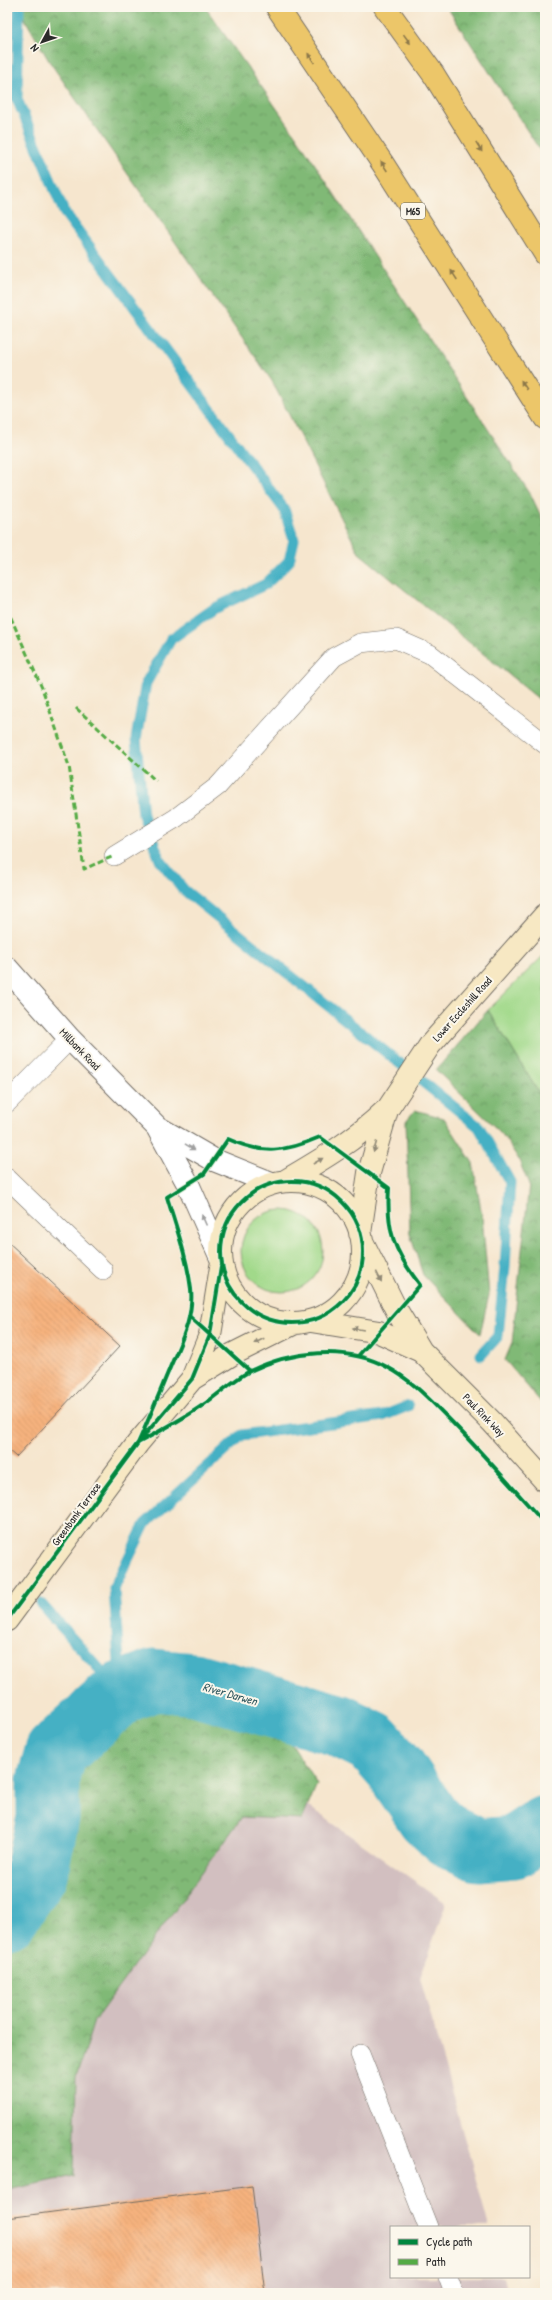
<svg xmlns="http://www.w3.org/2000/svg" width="552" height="2300" font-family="'Patrick Hand',sans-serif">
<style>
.industrial{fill:#d2bfc0}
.grass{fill:#a1d98a;stroke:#66825a}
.forest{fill:url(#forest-crowns);stroke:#567250}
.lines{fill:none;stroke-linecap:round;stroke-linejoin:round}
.stream{stroke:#45b0c4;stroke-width:11}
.river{stroke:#45b0c4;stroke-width:63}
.building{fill:url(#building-back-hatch)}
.lane-casing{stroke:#726c64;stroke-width:20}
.street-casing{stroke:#726c64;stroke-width:24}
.secondary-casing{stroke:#726c64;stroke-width:24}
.highway-casing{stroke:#726c64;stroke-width:24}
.lane{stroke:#fff;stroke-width:19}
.street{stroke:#fff;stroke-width:22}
.secondary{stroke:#f7e8c3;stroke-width:22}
.highway{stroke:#ecc669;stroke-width:22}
.quiet{stroke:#54ab44;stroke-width:3;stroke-dasharray:6 3;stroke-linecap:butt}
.cycleway-casing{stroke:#fbf7ec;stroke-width:6}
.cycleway{stroke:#00873e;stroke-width:4}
.oneway{fill:#8c784a}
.oneway2{fill:#a0a0a0}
.oneway3{fill:#918a77}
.labels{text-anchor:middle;stroke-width:4;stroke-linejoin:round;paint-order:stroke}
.shield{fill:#fbf7ec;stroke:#696865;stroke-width:1}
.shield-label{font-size:10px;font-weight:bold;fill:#2b2b2b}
.street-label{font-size:11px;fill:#2b2b2b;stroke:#fbf7ec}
.water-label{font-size:12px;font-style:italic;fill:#345a61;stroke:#fbf7ec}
</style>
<defs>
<pattern id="forest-crowns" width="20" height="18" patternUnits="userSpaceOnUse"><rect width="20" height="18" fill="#80b976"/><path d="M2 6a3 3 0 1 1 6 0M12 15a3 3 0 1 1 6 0" fill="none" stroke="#699761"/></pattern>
<pattern id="building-back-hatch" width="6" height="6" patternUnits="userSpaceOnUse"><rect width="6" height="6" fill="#f6b27e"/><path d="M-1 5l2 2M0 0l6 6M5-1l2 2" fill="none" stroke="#d3996d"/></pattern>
</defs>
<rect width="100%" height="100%" fill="#fbf7ec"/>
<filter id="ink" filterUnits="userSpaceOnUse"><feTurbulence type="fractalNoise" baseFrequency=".025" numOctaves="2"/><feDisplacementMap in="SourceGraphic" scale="8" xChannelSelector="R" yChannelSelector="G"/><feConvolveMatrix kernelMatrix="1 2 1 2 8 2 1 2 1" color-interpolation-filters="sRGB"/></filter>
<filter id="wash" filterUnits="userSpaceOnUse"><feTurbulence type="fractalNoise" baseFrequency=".012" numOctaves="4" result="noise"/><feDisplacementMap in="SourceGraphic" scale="16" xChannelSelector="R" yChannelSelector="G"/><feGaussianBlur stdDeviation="0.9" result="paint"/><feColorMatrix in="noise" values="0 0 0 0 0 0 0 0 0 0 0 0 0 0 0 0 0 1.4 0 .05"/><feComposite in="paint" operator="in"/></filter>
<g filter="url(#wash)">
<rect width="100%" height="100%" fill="#f6e6ce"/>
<!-- industrial -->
<path class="industrial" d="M 308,1806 L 446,1903 L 420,1978 L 489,2227 L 391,2227 L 391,2277 L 503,2277 L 507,2293 L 7,2293 L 7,2190 L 74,2176 L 76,2078 L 94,2021 L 242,1817 L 302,1820 Z"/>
<!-- grass -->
<path class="grass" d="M 545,954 L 545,1103 L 488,1010 Z
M241 1251a41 41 0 1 1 82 0a41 41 0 1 1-82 0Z"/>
<!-- forest -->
<path class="forest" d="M 18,7 L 205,7 L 297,137 L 531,495 L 545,525 L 545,704 L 359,553 L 272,381 L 49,61 Z
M 447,7 L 545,7 L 545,158 Z
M 488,1010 L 545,1103 L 545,1407 L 505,1360 L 512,1343 L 529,1185 L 518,1158 L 502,1134 L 436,1070 Z
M 415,1110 L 444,1118 L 473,1163 L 482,1216 L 489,1295 L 480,1334 L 423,1275 L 410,1234 L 406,1121 Z
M 180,1706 L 289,1740 L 317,1784 L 302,1820 L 242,1817 L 94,2021 L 76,2078 L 74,2176 L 7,2190 L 7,1950 L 44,1896 L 63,1854 L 82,1759 L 88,1741 L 106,1729 L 150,1709 Z"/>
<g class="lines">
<!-- stream -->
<path class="stream" d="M 19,7 L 17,99 L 64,212 L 284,509 L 294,540 L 289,561 L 266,584 L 215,608 L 171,639 L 146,683 L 136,739 L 143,815 L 160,860 L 184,890 L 479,1127 L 510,1182 L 505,1267 L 498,1336 L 481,1355
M 41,1604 L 121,1693
M 121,1693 L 114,1588 L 145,1524 L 242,1435 L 383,1416 L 408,1406"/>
<!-- river -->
<path class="river" d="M 7,1917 L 36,1874 L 48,1818 L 48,1781 L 56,1752 L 121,1693 L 154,1680 L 194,1684 L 338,1725 L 372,1742 L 395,1768 L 428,1817 L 448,1836 L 478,1850 L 514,1847 L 545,1827"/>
</g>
<g id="blocks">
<!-- building -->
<path class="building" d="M 7,1241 L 120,1346 L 16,1457 L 7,1449 Z
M 252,2186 L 265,2293 L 7,2293 L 7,2218 Z"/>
</g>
</g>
<g filter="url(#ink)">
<use href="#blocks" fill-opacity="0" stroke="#726c64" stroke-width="1"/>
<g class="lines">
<defs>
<path id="lane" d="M 114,856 L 176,818 L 218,786 L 334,657 L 360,643 L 396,639 L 430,654 L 545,744
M 7,1103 L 70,1039
M 7,1178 L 103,1270
M 360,2054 L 428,2227
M 448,2277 L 454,2293"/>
<path id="street" d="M 7,968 L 70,1039 L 157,1127 L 214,1160 L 271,1183
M 157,1127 L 188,1184 L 220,1256"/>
<path id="secondary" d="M221 1252a71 71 0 1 1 142 0a71 71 0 1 1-142 0Z
M 285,1181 C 321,1160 355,1140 385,1111
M 360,1233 L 369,1173 L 387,1110 L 430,1045 L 545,915
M 363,1243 L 397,1311 L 421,1351 L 492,1422 L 545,1481
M 311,1321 L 379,1332 L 421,1351
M 192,1379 L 231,1355 L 293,1324
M 7,1620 L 138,1443 L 192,1379 L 210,1335 L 221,1267"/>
<path id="highway" d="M 277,7 L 383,164 L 545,418
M 385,7 L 434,75 L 545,254"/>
</defs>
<!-- lane casing -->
<use href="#lane" class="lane-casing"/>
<!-- street casing -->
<use href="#street" class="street-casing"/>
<!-- secondary casing -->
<use href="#secondary" class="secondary-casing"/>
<!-- highway casing -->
<use href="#highway" class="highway-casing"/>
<!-- lane -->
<use href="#lane" class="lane"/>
<!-- street -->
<use href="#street" class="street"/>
<!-- secondary -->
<use href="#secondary" class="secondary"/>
<!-- highway -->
<use href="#highway" class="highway"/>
<!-- quiet -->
<path class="quiet" d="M 7,609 L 42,688 L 69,766 L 84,869 L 114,856
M 76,708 L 156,781"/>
<defs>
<path id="cycleway" d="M221 1252a71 71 0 1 1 142 0a71 71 0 1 1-142 0Z
M 189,1316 L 250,1371
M 138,1443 C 149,1419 159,1394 169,1370 C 180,1343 194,1319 191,1289 C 187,1257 176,1227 167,1197 L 204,1174 L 228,1139 C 263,1155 285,1152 320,1137 L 389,1188 C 386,1231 394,1251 420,1285 L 358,1356
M 138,1443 C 160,1431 183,1419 203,1405 C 219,1394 233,1380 250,1371 C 291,1351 346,1345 387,1367 C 410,1379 427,1397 445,1415 C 480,1450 512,1487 545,1524
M 7,1620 L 138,1443 L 192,1379 L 210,1335 L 221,1267"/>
</defs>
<!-- cycleway casing -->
<use href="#cycleway" class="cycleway-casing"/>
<!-- cycleway -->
<use href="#cycleway" class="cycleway"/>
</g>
<!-- one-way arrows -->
<defs><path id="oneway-solid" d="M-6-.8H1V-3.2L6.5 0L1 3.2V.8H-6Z"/></defs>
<g class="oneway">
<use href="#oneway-solid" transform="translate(407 39) rotate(54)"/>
<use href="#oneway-solid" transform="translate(311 58) rotate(-124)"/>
<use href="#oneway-solid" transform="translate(479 147) rotate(58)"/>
<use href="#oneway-solid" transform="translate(384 166) rotate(-123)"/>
<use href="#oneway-solid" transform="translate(454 275) rotate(-123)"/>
<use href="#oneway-solid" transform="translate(524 385) rotate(-123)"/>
</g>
<g class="oneway2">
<use href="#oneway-solid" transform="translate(190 1147) rotate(31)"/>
<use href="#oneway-solid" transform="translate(204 1220) rotate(-114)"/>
</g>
<g class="oneway3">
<use href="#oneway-solid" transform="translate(375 1147) rotate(106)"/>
<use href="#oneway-solid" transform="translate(318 1161) rotate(-30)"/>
<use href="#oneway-solid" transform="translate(379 1277) rotate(64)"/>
<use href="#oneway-solid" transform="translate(358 1329) rotate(-170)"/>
<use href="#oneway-solid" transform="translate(259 1341) rotate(153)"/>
</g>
</g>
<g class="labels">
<!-- shield labels -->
<rect class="shield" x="401" y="203" width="24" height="16" rx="3"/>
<g class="shield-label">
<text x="413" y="215">M65</text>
</g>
<!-- street labels -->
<g class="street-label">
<text transform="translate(462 1009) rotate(-48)" y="4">Lower Eccleshill Road</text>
<text transform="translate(80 1049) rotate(46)" y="4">Millbank Road</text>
<text transform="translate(484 1415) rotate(46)" y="4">Paul Rink Way</text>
<text transform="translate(76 1514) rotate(-54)" y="4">Greenbank Terrace</text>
</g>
<!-- water labels -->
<g class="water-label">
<text transform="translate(230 1694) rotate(16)" y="4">River Darwen</text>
</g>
</g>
<!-- margin -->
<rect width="552" height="2300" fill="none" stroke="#fbf7ec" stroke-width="24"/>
<!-- legend -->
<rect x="390" y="2226" width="140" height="52" fill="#fbf7ec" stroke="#a8a59f"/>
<rect x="398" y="2239" width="20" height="6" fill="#00873e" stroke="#a8a59f"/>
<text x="426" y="2246" font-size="12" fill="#2b2b2b">Cycle path</text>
<rect x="398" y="2259" width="20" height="6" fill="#54ab44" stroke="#a8a59f"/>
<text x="426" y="2266" font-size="12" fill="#2b2b2b">Path</text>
<!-- north arrow -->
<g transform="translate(42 42) rotate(230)" stroke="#fbf7ec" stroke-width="3" paint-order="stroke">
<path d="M0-3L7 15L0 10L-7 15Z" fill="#2b2b2b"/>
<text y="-6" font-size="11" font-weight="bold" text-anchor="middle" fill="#2b2b2b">N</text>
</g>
</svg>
